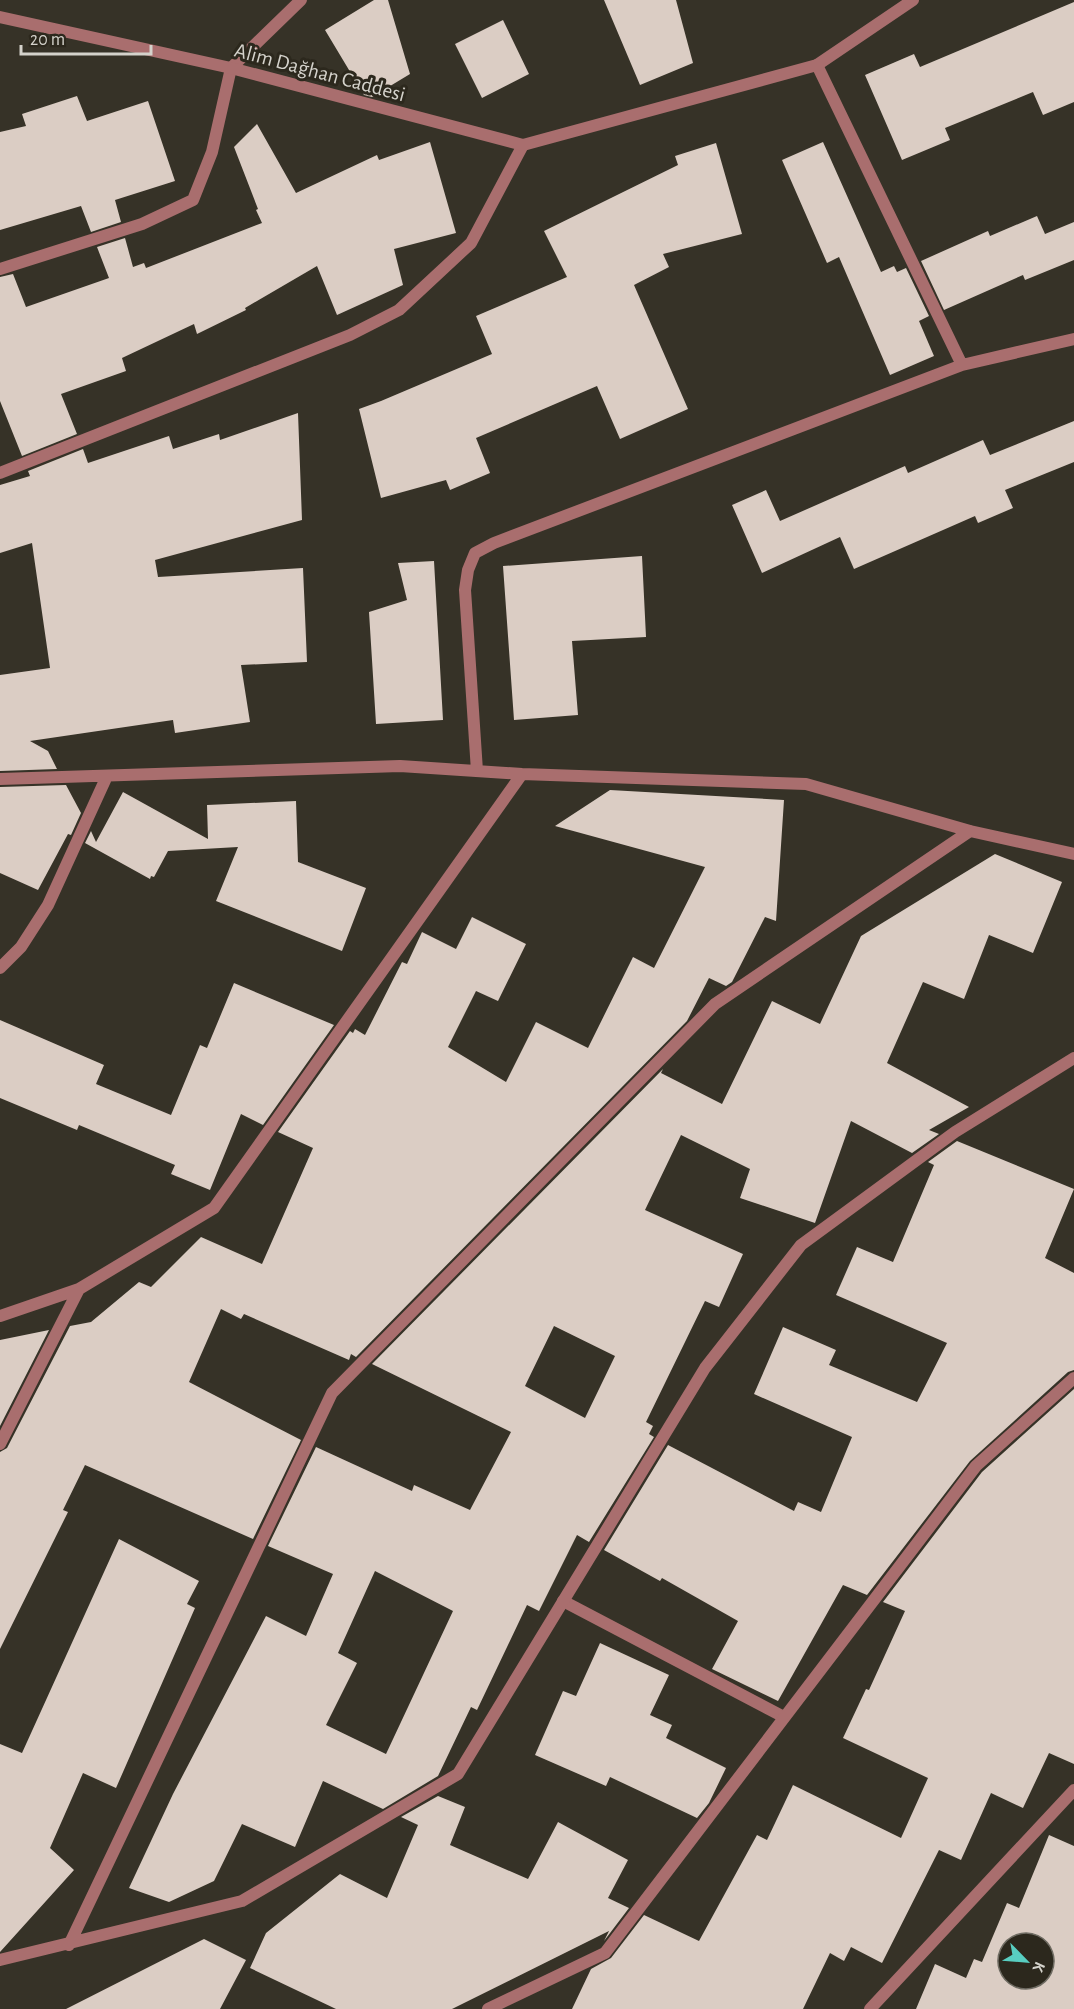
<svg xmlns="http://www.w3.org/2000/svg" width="1074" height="2009" font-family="'Alegreya Sans',sans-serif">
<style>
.building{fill:#dbcdc4;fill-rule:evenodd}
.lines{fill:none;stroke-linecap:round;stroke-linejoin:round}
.service{stroke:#a96e6e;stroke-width:12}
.minor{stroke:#a96e6e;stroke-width:12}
.tertiary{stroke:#a96e6e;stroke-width:12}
.labels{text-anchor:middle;stroke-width:6;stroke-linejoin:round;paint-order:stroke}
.street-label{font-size:21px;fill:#d4d2cb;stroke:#2c281d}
</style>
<rect width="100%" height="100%" fill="#363227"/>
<!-- building -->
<path class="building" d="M 374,0 L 388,0 L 410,74 L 372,97 L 364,95 L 325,30 Z
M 604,0 L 676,0 L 693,63 L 640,85 Z
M 1074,2 L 1074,102 L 1043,115 L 1033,92 L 945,128 L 950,140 L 902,160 L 865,75 L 914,54 L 920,67 Z
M 503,20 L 529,74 L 482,98 L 455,44 Z
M 77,96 L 87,121 L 148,101 L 175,181 L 115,200 L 121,222 L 91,232 L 81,206 L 0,230 L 0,132 L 26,126 L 22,114 Z
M 257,124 L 296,193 L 377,155 L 379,160 L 430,142 L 456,233 L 394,249 L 403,285 L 337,315 L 317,266 L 245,308 L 246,310 L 197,334 L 194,324 L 122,358 L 126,371 L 61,394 L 77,434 L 22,456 L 0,401 L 0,277 L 13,274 L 26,307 L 109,278 L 97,247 L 125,238 L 133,267 L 144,263 L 146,268 L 262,223 L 256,210 L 258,209 L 234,147 Z
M 823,142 L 881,272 L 894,266 L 897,272 L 906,268 L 929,316 L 919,321 L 934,356 L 890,375 L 839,257 L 827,263 L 782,160 Z
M 716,143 L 742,234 L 663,254 L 669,267 L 634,285 L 688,409 L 620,439 L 597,386 L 476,438 L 490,473 L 450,490 L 446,480 L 381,498 L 359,409 L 381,401 L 492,354 L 476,316 L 567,277 L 544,231 L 678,165 L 675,156 Z
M 1037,216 L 1045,234 L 1074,222 L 1074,260 L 1025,280 L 1023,275 L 944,310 L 921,261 L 988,231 L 990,236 Z
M 298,413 L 302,520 L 155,560 L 158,577 L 303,568 L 307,662 L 241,665 L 250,722 L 175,733 L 173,720 L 30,741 L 48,751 L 57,769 L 0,771 L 0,675 L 50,668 L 32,543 L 0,553 L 0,485 L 30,476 L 28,471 L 83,449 L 88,463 L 169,436 L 173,449 L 219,434 L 220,440 Z
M 1074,421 L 1074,462 L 1005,490 L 1013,508 L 978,523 L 975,516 L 854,569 L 840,537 L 762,573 L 732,505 L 766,490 L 780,521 L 905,466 L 908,473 L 983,440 L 990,455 Z
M 642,556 L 646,637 L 572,641 L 578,715 L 514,720 L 503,566 Z
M 434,561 L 443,720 L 376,724 L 369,612 L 407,600 L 398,563 Z
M 66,785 L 81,813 L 71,835 L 68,834 L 38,890 L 0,873 L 0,787 Z
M 610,790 L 784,800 L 776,921 L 765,917 L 732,982 L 726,986 L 709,978 L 687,1021 L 356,1357 L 351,1354 L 349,1360 L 244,1314 L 241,1319 L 221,1309 L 189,1382 L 301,1440 L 253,1539 L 85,1465 L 63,1510 L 68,1512 L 0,1649 L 0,1452 L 7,1448 L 70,1326 L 91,1322 L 139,1282 L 151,1287 L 201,1237 L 262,1264 L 313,1148 L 278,1132 L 350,1031 L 353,1033 L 355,1029 L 365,1035 L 402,962 L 407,964 L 422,932 L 456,949 L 472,917 L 526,944 L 498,1001 L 476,991 L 448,1047 L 506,1082 L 536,1022 L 588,1048 L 633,957 L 654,968 L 705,867 L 555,826 Z
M 123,792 L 208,839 L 207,805 L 296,801 L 298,862 L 366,888 L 342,951 L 216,901 L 238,847 L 168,851 L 154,877 L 151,876 L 150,879 L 85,843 L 91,831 L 96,842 Z
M 995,854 L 1062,882 L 1033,953 L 989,935 L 964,999 L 923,982 L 887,1063 L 969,1107 L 929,1130 L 939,1134 L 912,1153 L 851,1121 L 815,1223 L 740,1198 L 750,1169 L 681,1135 L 645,1210 L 743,1254 L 719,1307 L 705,1301 L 646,1422 L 653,1426 L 649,1434 L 654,1437 L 589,1542 L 577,1535 L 539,1611 L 527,1605 L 477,1710 L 471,1707 L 438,1776 L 383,1809 L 323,1781 L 295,1847 L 242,1824 L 214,1881 L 169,1902 L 129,1888 L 173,1794 L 266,1616 L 306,1636 L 333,1574 L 268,1546 L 316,1447 L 412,1491 L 414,1485 L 470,1510 L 511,1432 L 372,1364 L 663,1069 L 661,1073 L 722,1104 L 772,1001 L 820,1024 L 861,936 ZM 554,1326 L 615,1356 L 585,1418 L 525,1386 ZM 375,1571 L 453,1611 L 386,1754 L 326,1725 L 357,1663 L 338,1653 Z
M 234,983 L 334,1025 L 263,1125 L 241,1114 L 210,1190 L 171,1174 L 175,1165 L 79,1125 L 77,1130 L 0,1098 L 0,1020 L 104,1065 L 96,1084 L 171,1115 L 200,1045 L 207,1048 Z
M 957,1141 L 1074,1189 L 1045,1258 L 1074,1273 L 1074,1370 L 1068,1372 L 970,1461 L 867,1595 L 843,1585 L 778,1701 L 712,1669 L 738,1621 L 662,1578 L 660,1581 L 604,1550 L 668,1445 L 794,1511 L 798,1502 L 821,1512 L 852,1437 L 754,1394 L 783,1327 L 836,1350 L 829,1365 L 917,1402 L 947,1343 L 836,1295 L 857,1247 L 893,1262 L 934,1165 L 928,1162 Z
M 49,1330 L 0,1426 L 0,1340 Z
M 1074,1389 L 1074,1764 L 1049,1753 L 1023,1808 L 991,1793 L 961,1860 L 939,1850 L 882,1963 L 851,1947 L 844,1961 L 830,1953 L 803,2009 L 572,2009 L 591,1969 L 611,1958 L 644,1915 L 699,1941 L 757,1835 L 767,1840 L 793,1785 L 901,1838 L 928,1778 L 843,1738 L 866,1689 L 869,1690 L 905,1611 L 883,1602 L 982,1472 Z
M 119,1539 L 199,1581 L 187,1604 L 195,1608 L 116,1788 L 83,1773 L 50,1848 L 74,1870 L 0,1952 L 0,1744 L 22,1753 Z
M 600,1643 L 669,1675 L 650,1715 L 672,1725 L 666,1738 L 726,1768 L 709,1803 L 697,1818 L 610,1777 L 606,1786 L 535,1755 L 563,1691 L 576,1696 Z
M 438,1796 L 465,1807 L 450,1845 L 528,1879 L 558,1822 L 628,1860 L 608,1898 L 629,1908 L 604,1941 L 609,1931 L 452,2009 L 336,2009 L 250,1968 L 266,1933 L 340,1874 L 387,1898 L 418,1825 L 401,1817 Z
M 1049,1835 L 1074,1846 L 1074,2009 L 916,2009 L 935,1964 L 966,1978 L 974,1959 L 982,1962 L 1007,1903 L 1019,1908 ZM 1008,1943 L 1044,1943 L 1044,1979 L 1008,1979 Z
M 204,1939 L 246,1960 L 220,2009 L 66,2009 Z"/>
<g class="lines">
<!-- service -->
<path class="service" d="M 563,1601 L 784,1717"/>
<!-- minor -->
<path class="minor" d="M 817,65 L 962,365 L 1074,339
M 0,269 L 142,224 L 193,200 L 212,152 L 231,68 L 301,0
M 0,473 L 350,335 L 399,310 L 471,243 L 523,145
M 477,771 L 465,590 L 468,570 L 475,553 L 494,543 L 962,365
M 0,779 L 400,766 L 522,774 L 806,784 L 970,831 L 1074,854
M 0,968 L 21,947 L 48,905 L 107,776
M 0,1316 L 79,1289 L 214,1208 L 522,774
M 0,1444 L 79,1289
M 69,1945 L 332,1393 L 715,1004 L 970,831
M 0,1960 L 242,1901 L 458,1774 L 705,1368 L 801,1245 L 955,1132 L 1074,1058
M 488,2009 L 605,1953 L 976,1466 L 1074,1378
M 870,2009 L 1074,1790"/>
<!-- tertiary -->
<path class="tertiary" d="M 0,17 L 231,68 L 523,145 L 817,65 L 913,0"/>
</g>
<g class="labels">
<!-- street labels -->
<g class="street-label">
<text transform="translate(320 72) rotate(15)" y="7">Alim Dağhan Caddesi</text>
</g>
</g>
<!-- north arrow -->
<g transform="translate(1026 1961) rotate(115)"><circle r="28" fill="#2c281d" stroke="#6f6c63" stroke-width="1.5"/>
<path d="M0-4.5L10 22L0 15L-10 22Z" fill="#58cec1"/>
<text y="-9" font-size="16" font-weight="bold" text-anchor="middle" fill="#d4d2cb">K</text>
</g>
<!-- scale -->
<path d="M21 45v9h130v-9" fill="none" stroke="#d4d2cb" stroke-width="3"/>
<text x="30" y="45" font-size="18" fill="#d4d2cb" stroke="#2c281d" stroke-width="4.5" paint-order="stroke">20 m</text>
</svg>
